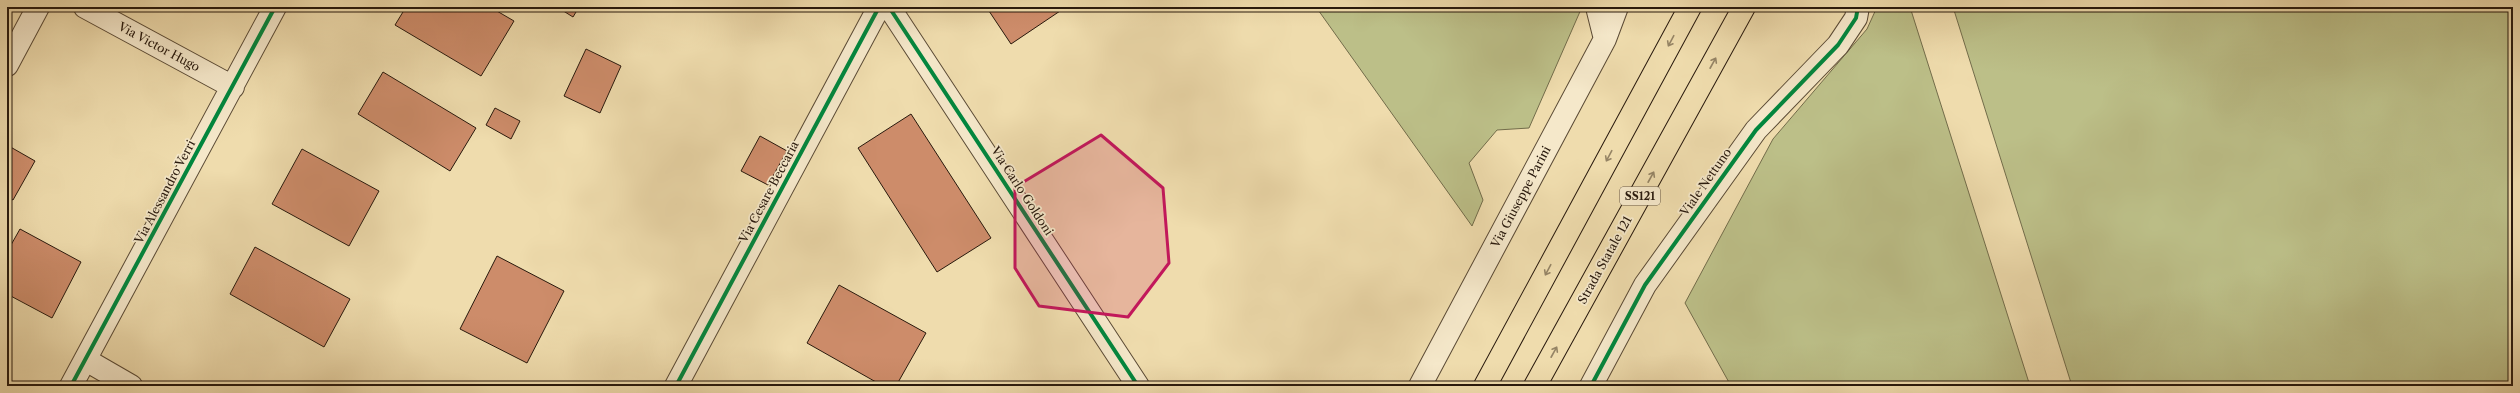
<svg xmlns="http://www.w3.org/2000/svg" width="2520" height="393" font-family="'Libre Caslon Text',serif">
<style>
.green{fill:#bcbf88;stroke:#726c4a}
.building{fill:#cd8c6a;stroke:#28190d}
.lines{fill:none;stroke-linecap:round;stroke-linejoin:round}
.minor-casing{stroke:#5a4a35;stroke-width:24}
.major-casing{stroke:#28190d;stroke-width:24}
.minor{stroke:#f5e8ca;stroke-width:22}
.major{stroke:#efdcad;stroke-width:22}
.cycleway-casing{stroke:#f5e8ca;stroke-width:6}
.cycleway{stroke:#00873e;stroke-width:4}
.oneway{stroke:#958465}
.marked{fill:#c2185b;fill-opacity:0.2;stroke:#c2185b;stroke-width:3;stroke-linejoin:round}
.labels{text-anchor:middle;stroke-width:3.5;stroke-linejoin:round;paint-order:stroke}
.shield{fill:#f5e8ca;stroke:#665746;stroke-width:1}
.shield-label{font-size:11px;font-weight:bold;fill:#28190d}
.street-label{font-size:12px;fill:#28190d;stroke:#f5e8ca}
</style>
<rect width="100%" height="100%" fill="#efdcad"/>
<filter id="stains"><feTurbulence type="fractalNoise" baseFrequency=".005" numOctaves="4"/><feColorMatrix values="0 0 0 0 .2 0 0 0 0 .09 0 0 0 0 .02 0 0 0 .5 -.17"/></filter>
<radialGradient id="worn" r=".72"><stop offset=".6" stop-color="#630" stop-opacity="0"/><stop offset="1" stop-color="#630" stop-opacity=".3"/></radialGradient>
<!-- green -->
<path class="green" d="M 1316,7 L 1582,7 L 1529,128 L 1497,130 L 1469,163 L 1483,200 L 1472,226 Z
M 1877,7 L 1910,7 L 2030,386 L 1731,386 L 1685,303 L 1773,139 L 1867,29 Z
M 1953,7 L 2513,7 L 2513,386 L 2072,386 Z"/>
<!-- building -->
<path class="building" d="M 406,7 L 490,7 L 514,21 L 481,76 L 395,25 Z
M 557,7 L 579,7 L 573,17 Z
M 996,7 L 1066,7 L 1011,44 L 989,11 Z
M 586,49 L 621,66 L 600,113 L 564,96 Z
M 383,72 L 476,128 L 450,171 L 358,114 Z
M 495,108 L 520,121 L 511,139 L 486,125 Z
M 911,114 L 991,238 L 937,272 L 858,148 Z
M 760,136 L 787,151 L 768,185 L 741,171 Z
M 7,145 L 35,161 L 13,200 L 7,197 Z
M 302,149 L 379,191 L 349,246 L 272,204 Z
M 20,229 L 81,262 L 52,318 L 7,294 L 7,252 Z
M 255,247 L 350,299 L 324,347 L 230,294 Z
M 497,256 L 564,291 L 527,363 L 460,329 Z
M 839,285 L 926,333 L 896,386 L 883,386 L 807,343 Z"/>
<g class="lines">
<defs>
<path id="minor" d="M 85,7 L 233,87
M 889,7 L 1138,386
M 1597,7 L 1605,39
M 7,65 L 38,7
M 86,360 L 131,386
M 71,386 L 275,7
M 676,386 L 879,7
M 1420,386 L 1605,39 L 1617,7
M 1591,386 L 1645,285 L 1756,130 L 1838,45 L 1856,18 L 1858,7"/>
<path id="major" d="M 1485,386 L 1690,7
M 1535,386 L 1744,7"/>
</defs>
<!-- minor casing -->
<use href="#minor" class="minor-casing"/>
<!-- major casing -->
<use href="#major" class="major-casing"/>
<!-- minor -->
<use href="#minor" class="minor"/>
<!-- major -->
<use href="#major" class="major"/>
<defs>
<path id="cycleway" d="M 889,7 L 1138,386
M 71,386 L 275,7
M 676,386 L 879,7
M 1591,386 L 1645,285 L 1756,130 L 1838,45 L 1856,18 L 1858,7"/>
</defs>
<!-- cycleway casing -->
<use href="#cycleway" class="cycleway-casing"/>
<!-- cycleway -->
<use href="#cycleway" class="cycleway"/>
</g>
<!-- one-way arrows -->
<defs><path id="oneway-shaft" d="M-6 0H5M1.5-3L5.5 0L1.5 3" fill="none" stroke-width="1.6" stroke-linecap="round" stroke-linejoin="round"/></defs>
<g class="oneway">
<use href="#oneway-shaft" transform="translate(1671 41) rotate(118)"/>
<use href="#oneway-shaft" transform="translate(1713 63) rotate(-61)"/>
<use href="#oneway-shaft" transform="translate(1609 156) rotate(118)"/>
<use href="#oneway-shaft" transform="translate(1651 177) rotate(-61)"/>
<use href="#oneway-shaft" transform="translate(1548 270) rotate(118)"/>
<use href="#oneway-shaft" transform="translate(1554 352) rotate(-61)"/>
</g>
<!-- marked area -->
<path class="marked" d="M 1101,135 L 1163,188 L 1169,263 L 1128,317 L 1039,306 L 1015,268 L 1015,187 Z"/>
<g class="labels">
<!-- shield labels -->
<rect class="shield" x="1620" y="187" width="40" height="18" rx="3"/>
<g class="shield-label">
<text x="1640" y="200">SS121</text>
</g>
<!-- street labels -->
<g class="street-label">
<text transform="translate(159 47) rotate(28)" y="4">Via Victor Hugo</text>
<text transform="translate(1706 182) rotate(-55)" y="4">Viale Nettuno</text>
<text transform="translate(1022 191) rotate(57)" y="4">Via Carlo Goldoni</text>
<text transform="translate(165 192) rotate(-62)" y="4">Via Alessandro Verri</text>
<text transform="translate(769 192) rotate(-62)" y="4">Via Cesare Beccaria</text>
<text transform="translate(1521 197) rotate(-62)" y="4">Via Giuseppe Parini</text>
<text transform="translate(1605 260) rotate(-61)" y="4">Strada Statale 121</text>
</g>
</g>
<!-- margin -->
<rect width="2520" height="393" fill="none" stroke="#efdcad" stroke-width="24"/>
<rect x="8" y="8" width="2504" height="377" fill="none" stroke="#28190d" stroke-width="2"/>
<rect x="12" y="12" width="2496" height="369" fill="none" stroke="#28190d"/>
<rect width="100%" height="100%" filter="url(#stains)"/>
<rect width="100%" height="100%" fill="url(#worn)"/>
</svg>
